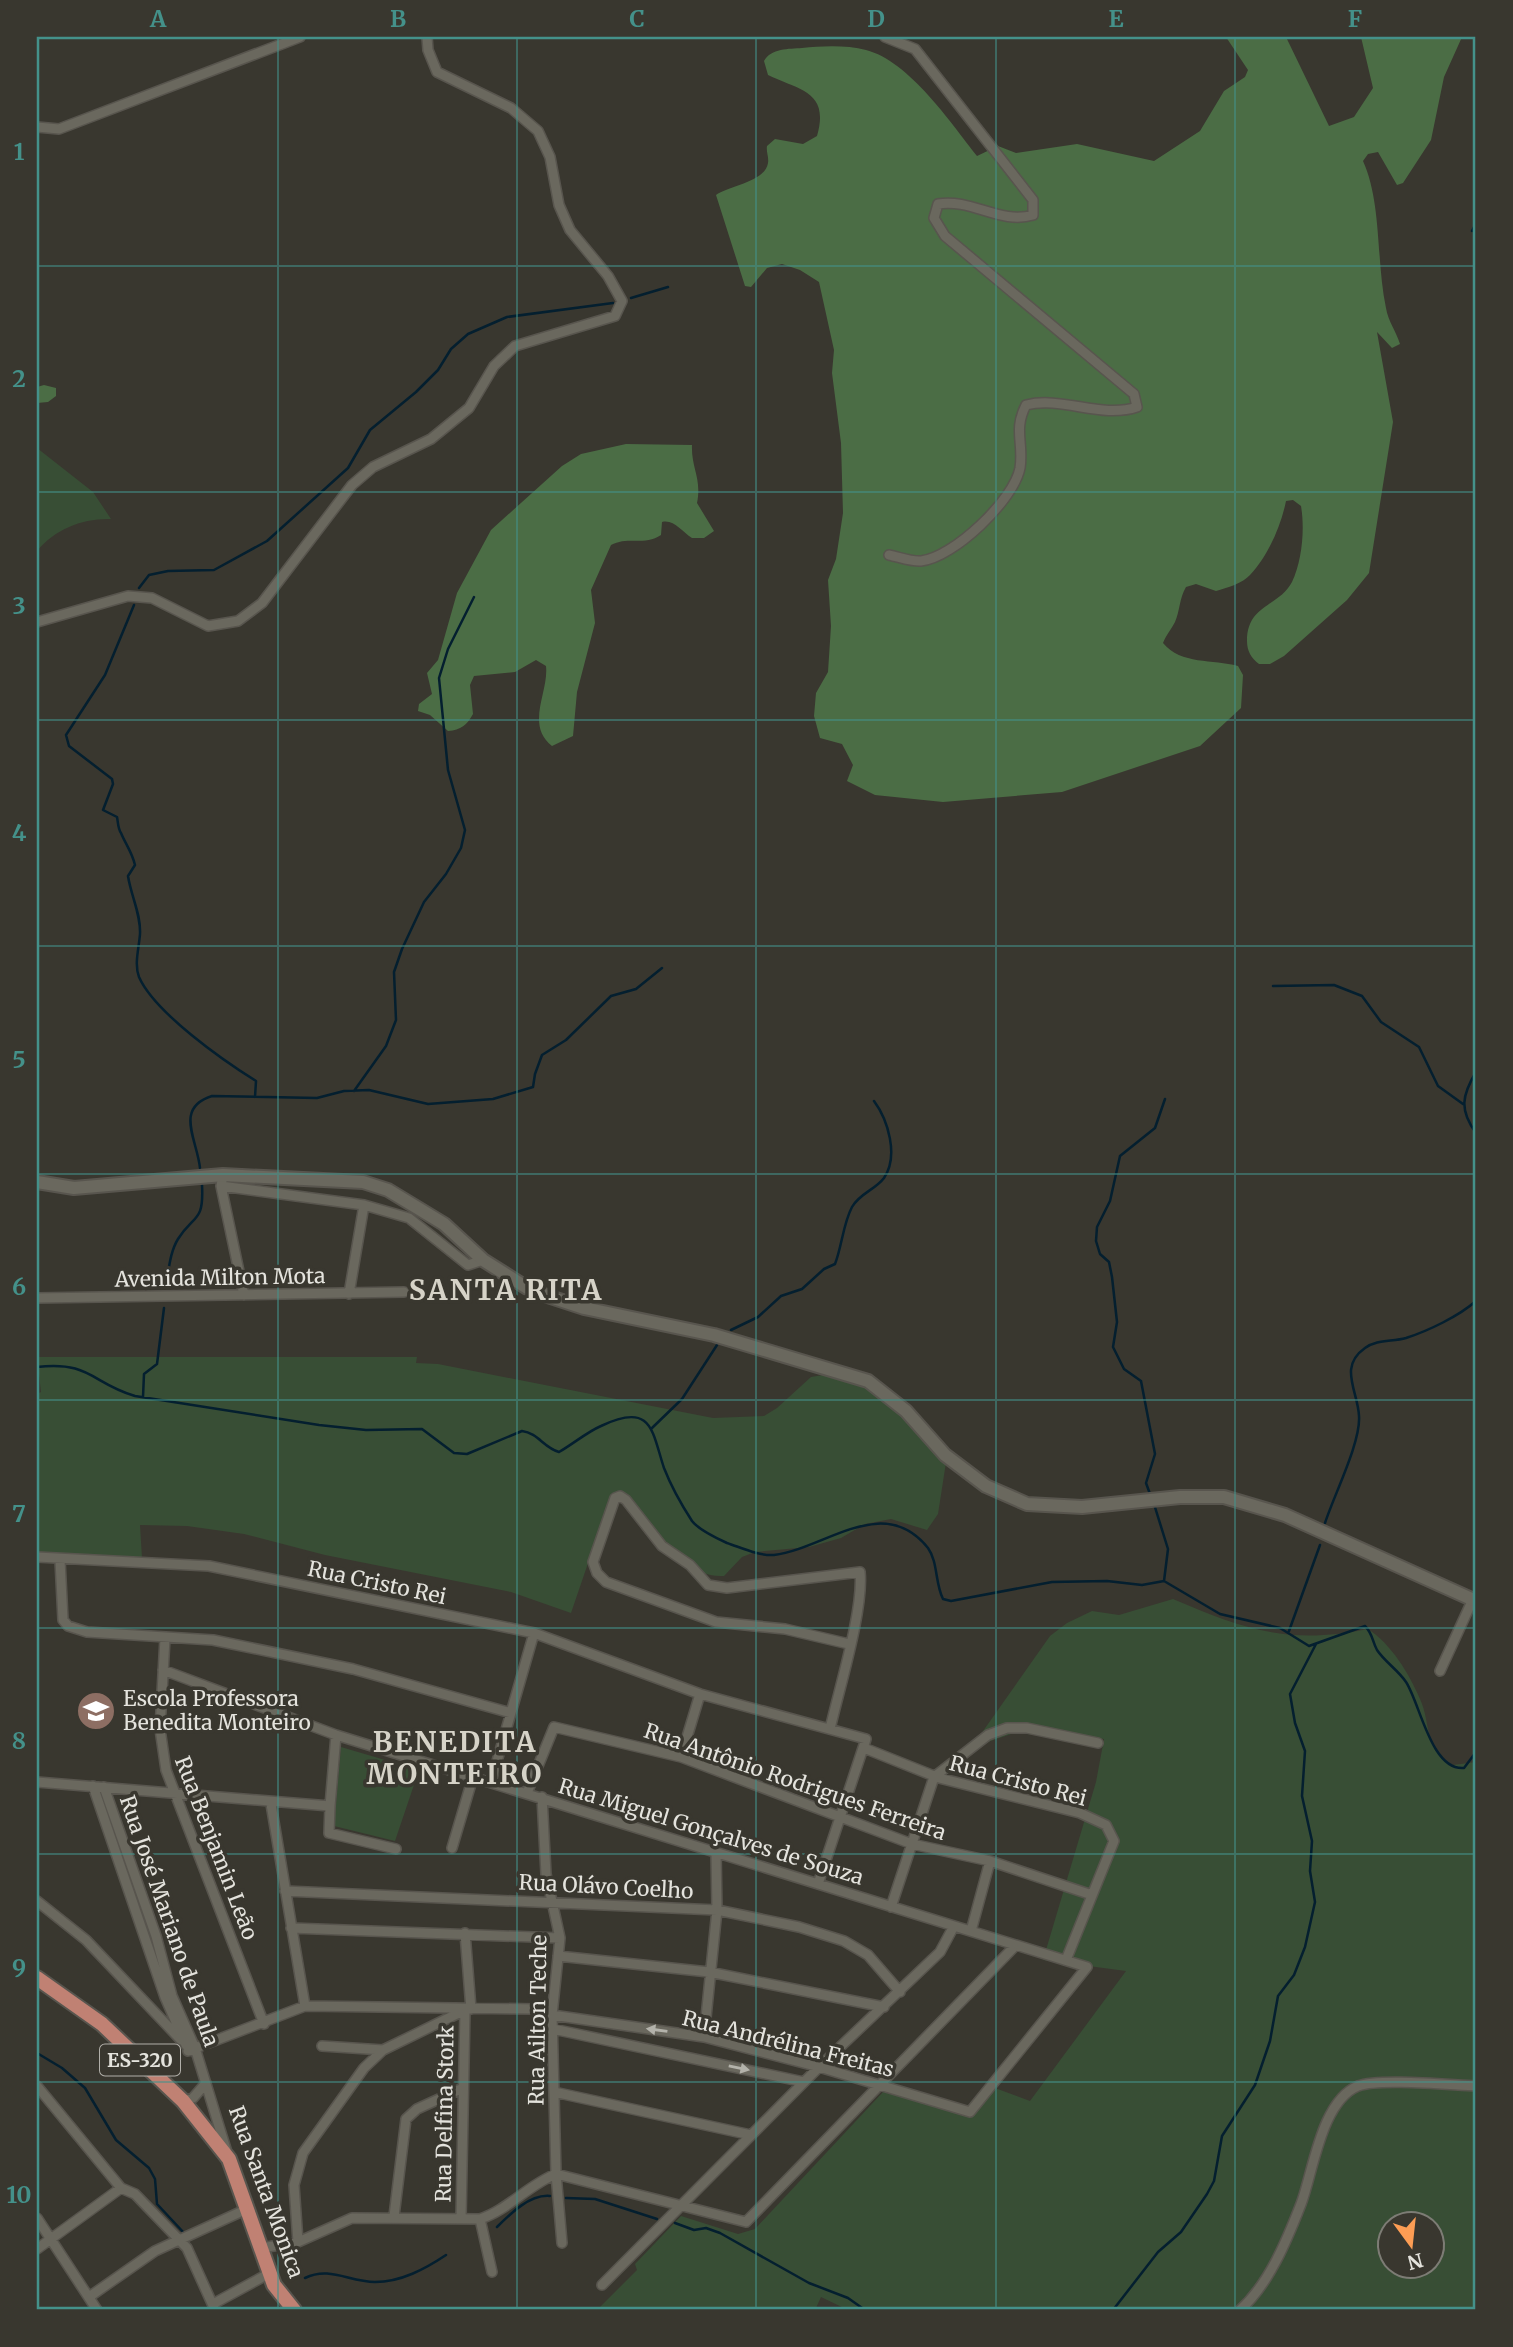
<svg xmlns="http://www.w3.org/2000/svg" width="1513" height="2347" font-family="Merriweather,serif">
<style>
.green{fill:#384e35;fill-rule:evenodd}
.forest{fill:#4b6d45}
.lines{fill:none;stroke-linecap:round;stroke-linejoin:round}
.stream{stroke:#041f2f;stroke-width:2.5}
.street-casing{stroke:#58554e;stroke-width:12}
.secondary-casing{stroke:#58554e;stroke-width:16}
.primary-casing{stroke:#58554e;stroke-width:18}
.street{stroke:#6a685e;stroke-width:9}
.secondary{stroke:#6a685e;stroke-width:12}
.primary{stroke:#c08173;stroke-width:14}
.oneway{fill:#b3b2aa}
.grid{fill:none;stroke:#44918a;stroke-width:2;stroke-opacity:0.55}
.labels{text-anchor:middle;stroke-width:7;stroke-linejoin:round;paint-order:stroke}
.shield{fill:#39372f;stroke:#b1afa9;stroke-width:2}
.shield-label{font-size:19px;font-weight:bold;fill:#e4e3dd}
.street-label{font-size:21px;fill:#e4e3dd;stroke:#39372f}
.poi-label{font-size:21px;fill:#e4e3dd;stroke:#39372f;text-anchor:start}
.district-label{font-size:28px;font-weight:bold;letter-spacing:2px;fill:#d6d3c8;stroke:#39372f}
.neatline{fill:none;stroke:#44918a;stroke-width:2.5}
.grid-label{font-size:23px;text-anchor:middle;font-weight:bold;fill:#44918a}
</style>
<rect width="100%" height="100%" fill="#39372f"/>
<!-- green -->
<path class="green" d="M 37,448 L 93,492 L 111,519 C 83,518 55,529 37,551 Z
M 37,1357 L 417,1357 L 416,1363 L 438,1364 L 713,1418 L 764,1416 L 777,1408 L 811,1377 L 829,1374 L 877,1390 L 947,1456 L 938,1514 L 927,1530 L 891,1519 L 865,1524 L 841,1538 L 809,1547 L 755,1552 L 742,1557 L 724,1576 C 683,1579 645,1523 622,1494 L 612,1493 L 571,1613 L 511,1592 L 325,1555 L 244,1534 L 187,1526 L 140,1525 L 142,1558 L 39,1553 L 37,1394 L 41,1392 Z
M 1173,1599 C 1245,1630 1290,1645 1368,1629 C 1391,1644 1409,1673 1420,1699 C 1432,1726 1422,1746 1453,1765 L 1476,1762 L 1476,2310 L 848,2310 L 821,2297 L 815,2310 L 597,2310 L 637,2270 L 635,2264 L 681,2216 L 738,2234 L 755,2229 L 883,2092 L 966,2114 L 995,2088 L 1030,2101 L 1126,1971 L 1043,1960 L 1096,1782 L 1104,1739 L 1014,1733 L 979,1745 L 976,1741 L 1050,1636 L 1067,1623 L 1092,1611 L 1119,1615 ZM 1390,2224 L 1432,2224 L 1432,2266 L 1390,2266 Z
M 341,1747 L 419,1770 L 395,1841 L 334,1826 Z"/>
<!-- forest -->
<path class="forest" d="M 1226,37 L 1286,37 L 1329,126 L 1354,117 L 1373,88 L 1361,37 L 1462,37 L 1444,77 L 1431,140 L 1403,183 L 1397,185 L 1378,152 L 1368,154 L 1363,161 C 1382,203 1376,261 1386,308 C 1388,321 1396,331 1400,344 L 1392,348 L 1377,332 L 1393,422 L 1369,573 L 1347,600 L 1284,656 L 1270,664 L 1259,664 C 1251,658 1247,651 1247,641 C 1247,604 1279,607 1292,582 C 1302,561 1305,529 1301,506 L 1293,500 L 1286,501 C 1281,526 1268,556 1250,575 C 1243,583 1227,588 1216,591 L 1196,584 L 1186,587 C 1179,599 1180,611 1175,622 C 1171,630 1166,635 1163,643 C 1181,665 1213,659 1238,666 L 1243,675 L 1241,708 L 1200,746 L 1062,792 L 943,802 L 875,795 L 847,781 L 853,765 L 842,744 L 820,738 L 814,716 L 816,693 L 828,672 L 831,626 L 828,580 L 836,559 L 843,513 L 841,443 L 832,373 L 834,350 L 819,282 L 800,270 L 782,264 L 767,268 L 751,287 L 745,286 L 716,195 C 729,186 765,182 768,163 C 769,157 766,152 767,146 L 775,139 L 803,144 L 817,136 C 830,91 799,90 768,75 L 764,61 C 771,48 789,49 802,48 C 822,46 847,45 866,50 C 909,61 951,123 977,156 L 998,146 L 1016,153 L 1077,144 L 1154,161 L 1200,131 L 1224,91 L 1245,77 L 1248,70 Z
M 44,385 L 56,388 L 56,396 L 48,402 L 37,403 L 37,387 Z
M 626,444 L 692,445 C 691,468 702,478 697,503 L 714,531 L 704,538 L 692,538 C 682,532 674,519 662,522 L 661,535 C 645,546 627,536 611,545 L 591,590 L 595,623 L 577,692 L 573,736 L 552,746 C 525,725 549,692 546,666 L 536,660 L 515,672 L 474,676 L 470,685 L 473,714 C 467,725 461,730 448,731 L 430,715 L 418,711 L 419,704 L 432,694 L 427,673 L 438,660 L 457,593 L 491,530 L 562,466 L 581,454 Z"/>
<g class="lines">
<!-- stream -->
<path class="stream" d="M 1472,231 L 1476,223
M 631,298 L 668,287
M 139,588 L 149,575 L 168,571 L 214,570 L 267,541 L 348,468 L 370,430 L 416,392 L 438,370 L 451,349 L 468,334 L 507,317 L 613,303
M 134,605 L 105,675 L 66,735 L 69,746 L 112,779 L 113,784 L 103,810 L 117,817 C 118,822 118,829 121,833 C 126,845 132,852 135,865 L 128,876 C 131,896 141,914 140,934 C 139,948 134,964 139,977 C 155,1013 224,1061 256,1081 L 255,1097
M 1273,986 L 1334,985 L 1362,996 L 1381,1022 L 1419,1047 L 1438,1086 L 1463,1104
M 1476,1072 C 1462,1095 1459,1110 1476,1133
M 354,1091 L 386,1046 L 396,1020 L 394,972 L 402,949 L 424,902 L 446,874 L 461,848 L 465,830 L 448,770 L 439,678 L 448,649 L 474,597
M 200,1168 C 197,1139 174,1108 212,1096 L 317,1098 L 344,1091 L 369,1090 L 428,1104 L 493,1099 L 533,1087 L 535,1074 L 542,1055 L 566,1040 L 611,996 L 636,989 L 662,968
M 166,1284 C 169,1269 170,1252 178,1239 C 194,1214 204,1223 202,1185
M 731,1330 L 758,1317 L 781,1296 L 802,1289 L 824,1269 L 835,1264 C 842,1246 843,1224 852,1207 C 860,1193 875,1190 884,1178 C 899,1156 888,1120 874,1101
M 37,1367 C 91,1361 91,1383 135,1396 L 319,1425 L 366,1430 L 422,1429 L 454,1453 L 467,1454 L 522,1431 C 538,1433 544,1448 559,1452 C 573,1444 587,1432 601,1426 C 653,1401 652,1432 664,1468 C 671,1486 681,1504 692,1521 C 699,1530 716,1538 727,1543 C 742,1548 759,1556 774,1555 C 825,1549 883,1492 928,1548 C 938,1562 935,1583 943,1599 L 951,1601 L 1052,1582 L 1107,1581 L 1142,1585 L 1164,1581 L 1220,1614 L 1280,1628 L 1309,1646 L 1365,1626 C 1373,1634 1372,1641 1377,1650 C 1385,1662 1398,1670 1406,1682 C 1420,1703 1431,1771 1464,1768 L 1476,1752
M 143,1397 L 144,1374 L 157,1364 L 164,1308
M 652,1428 L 682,1399 L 717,1345
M 1150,1494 L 1146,1483 L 1155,1454 L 1141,1381 L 1124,1369 L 1113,1347 L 1117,1322 L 1112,1277 L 1109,1262 L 1100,1254 L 1096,1241 L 1097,1227 L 1110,1201 L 1120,1156 L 1155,1128 L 1165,1099
M 1154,1504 L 1168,1549 L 1164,1581
M 1325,1523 C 1334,1495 1361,1442 1359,1416 C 1358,1391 1338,1367 1365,1348 C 1377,1339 1392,1342 1406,1338 C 1428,1331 1459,1316 1476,1301
M 1289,1631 L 1320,1545
M 37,2053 L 62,2068 L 85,2088 L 116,2140 L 149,2168 L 155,2179 L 157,2204 L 185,2234
M 566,2198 L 595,2199 L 657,2219
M 675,2223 L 694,2230 L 706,2228 L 720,2233 L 809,2283 L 848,2298 L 865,2310
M 497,2227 C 510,2214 530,2194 550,2196
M 305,2278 C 330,2266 349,2282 375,2282 C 401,2282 425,2269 446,2255
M 1113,2310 L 1158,2252 L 1181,2232 L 1207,2194 L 1214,2181 L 1222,2136 L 1255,2085 L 1270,2041 L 1278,1996 L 1294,1975 L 1305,1947 L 1315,1902 L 1310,1871 L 1312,1841 L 1302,1796 L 1305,1751 L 1295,1723 L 1290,1694 L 1316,1644"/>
<defs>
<path id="street" d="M 885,37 L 915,49 L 1033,200 L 1033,215 C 1001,225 971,198 938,204 L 934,218 L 945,236 L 1134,394 L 1137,407 C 1101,419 1063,396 1026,405 C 1013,430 1024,443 1020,468 C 1014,500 953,558 921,561 C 912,562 899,557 889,555
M 37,127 L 59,129 L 300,37
M 37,622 L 128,596 L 152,598 L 208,626 L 238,621 L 262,603 L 352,485 L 373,467 L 431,439 L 469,408 L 494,366 L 515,346 L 615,316 L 622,301 L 608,276 L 570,230 L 559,205 L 550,157 L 538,131 L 511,108 L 437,72 L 428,50 L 427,37
M 223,1175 L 221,1186 L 364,1205 L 409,1218 L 468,1265 L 483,1260
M 221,1186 L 244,1295
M 349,1294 L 364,1205
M 37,1298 L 404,1292
M 37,1557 L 209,1566 L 534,1633 L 700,1694 L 866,1739 L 818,1884
M 60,1560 L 63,1620 L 68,1626 L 87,1632 L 213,1640 L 353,1669 L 511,1713
M 165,1638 L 160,1729 L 166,1770 L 264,2024
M 163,1670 L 336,1735 L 1087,1967 L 970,2112 L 819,2067 L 704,2037 L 552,2015 L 537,2009 L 305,2006 L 188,2051
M 1440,1671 L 1473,1599
M 830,1729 C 839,1689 864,1609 860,1572 L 727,1588 L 708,1585 L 690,1565 L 662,1546 L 626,1500 L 620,1496 L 615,1498 L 593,1562 L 597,1573 L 606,1582 L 716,1622 L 785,1629 L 849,1644
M 864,1748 L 939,1778 L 1080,1813 L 1106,1825 L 1114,1841 L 1066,1960
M 681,1757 L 700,1694
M 37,1782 L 330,1806 L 336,1735
M 491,1782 L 534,1633
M 93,1786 L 165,1997 L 186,2045
M 104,1787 L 156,1936 L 172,1996 L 195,2048 L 226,2149
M 527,1793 L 554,1727 L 681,1757 L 912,1844 L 990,1861 L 1092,1895
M 542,1797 L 546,1874 L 560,1938 L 552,2015 L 556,2174 L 562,2243
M 271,1804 L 305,2006
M 330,1806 L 329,1833 L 396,1849
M 452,1848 L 473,1777
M 285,1891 L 717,1910 L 799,1927 L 844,1941 L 868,1955 L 900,1992
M 37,1901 L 86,1940 L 181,2040
M 891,1907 L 934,1777 L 988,1735 L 1007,1728 L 1027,1728 L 1098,1743
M 291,1928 L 560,1938
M 971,1931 L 990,1861
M 465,1933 L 471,2009
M 558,1956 L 709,1972 L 884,2007
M 553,2029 L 804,2082
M 704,2037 L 717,1910 L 716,1853
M 322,2046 L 383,2050
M 37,2086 L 121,2188 L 135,2194 L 187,2248 L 215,2310
M 554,2092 L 751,2135
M 183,2101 L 193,2098 L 206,2083
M 394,2216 L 406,2119 L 417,2109 L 463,2088
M 37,2218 L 97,2310
M 480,2219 L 492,2272
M 298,2242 L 294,2185 L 303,2153 L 364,2068 L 383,2050 L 465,2010 L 461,2219
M 261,2248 L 298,2242 L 352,2218 L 480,2219 C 508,2210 528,2185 556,2174 L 746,2222 L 1016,1945
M 37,2249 L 121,2188
M 602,2285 L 819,2067 L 940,1952 L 954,1926
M 89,2297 L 155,2251 L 247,2209
M 213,2304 L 270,2273
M 1240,2310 C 1269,2284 1287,2240 1301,2204 C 1313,2173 1321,2101 1358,2086 C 1380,2078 1450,2085 1476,2086"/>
<path id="secondary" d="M 37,1182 L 74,1188 L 223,1175 L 363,1182 L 388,1190 L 444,1224 L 483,1260 L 532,1291 L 584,1308 L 714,1335 L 868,1381 L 906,1411 L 945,1455 L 986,1486 L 1027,1504 L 1082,1507 L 1180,1497 L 1224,1497 L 1285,1515 L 1476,1601"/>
<path id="primary" d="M 37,1978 L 102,2024 L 183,2101 L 229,2159 L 274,2285 L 294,2310"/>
</defs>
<!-- street casing -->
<use href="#street" class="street-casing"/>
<!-- secondary casing -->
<use href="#secondary" class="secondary-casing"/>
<!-- primary casing -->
<use href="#primary" class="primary-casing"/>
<!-- street -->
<use href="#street" class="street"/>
<!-- secondary -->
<use href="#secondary" class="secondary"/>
<!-- primary -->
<use href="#primary" class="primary"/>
</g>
<!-- one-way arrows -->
<defs><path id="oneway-solid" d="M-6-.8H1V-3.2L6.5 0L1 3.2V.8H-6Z" transform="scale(1.75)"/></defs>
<g class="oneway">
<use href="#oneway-solid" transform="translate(657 2030) rotate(-172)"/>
<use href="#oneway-solid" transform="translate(739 2068) rotate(12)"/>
</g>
<!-- grid -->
<path class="grid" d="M 278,37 L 278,2310M 517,37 L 517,2310M 756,37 L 756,2310M 996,37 L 996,2310M 1235,37 L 1235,2310M 37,266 L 1476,266M 37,492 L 1476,492M 37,720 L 1476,720M 37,946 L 1476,946M 37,1174 L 1476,1174M 37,1400 L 1476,1400M 37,1628 L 1476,1628M 37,1854 L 1476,1854M 37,2082 L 1476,2082"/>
<!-- icons -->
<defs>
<symbol id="school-disc" viewBox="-11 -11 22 22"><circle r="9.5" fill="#8d6e63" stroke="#39372f"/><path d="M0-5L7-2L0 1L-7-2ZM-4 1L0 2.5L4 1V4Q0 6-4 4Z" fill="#fff"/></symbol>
</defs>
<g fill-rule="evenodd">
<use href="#school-disc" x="74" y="1689" width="44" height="44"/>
</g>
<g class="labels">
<!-- shield labels -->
<rect class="shield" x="100" y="2044.5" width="80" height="31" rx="5"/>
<g class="shield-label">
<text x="140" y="2067">ES-320</text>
</g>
<!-- street labels -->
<g class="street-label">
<text transform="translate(220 1278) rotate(-1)" y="7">Avenida Milton Mota</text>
<text transform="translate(377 1583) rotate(12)" y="7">Rua Cristo Rei</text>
<text transform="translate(1018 1781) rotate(15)" y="7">Rua Cristo Rei</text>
<text transform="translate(795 1782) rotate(19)" y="7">Rua Antônio Rodrigues Ferreira</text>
<text transform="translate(711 1832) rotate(17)" y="7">Rua Miguel Gonçalves de Souza</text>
<text transform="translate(216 1848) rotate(69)" y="7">Rua Benjamin Leão</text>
<text transform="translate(606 1887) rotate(3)" y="7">Rua Olávo Coelho</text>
<text transform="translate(169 1921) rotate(71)" y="7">Rua José Mariano de Paula</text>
<text transform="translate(538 2020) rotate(-89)" y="7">Rua Ailton Teche</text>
<text transform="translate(788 2044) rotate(14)" y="7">Rua Andrélina Freitas</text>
<text transform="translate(445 2114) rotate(-89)" y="7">Rua Delfina Stork</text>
<text transform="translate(266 2192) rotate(70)" y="7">Rua Santa Monica</text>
</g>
<!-- poi labels -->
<g class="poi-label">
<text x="123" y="1706">Escola Professora<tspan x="123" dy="24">Benedita Monteiro</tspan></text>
</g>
<!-- district labels -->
<g class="district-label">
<text x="506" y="1300">SANTA RITA</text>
<text x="455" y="1752">BENEDITA<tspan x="455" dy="32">MONTEIRO</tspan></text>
</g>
</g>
<!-- border -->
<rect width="1513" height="2347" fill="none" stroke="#39372f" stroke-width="77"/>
<!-- north arrow -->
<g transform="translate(1411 2245) rotate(165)"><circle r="33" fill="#39372f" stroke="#7d7c75" stroke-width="2"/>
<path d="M0-5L12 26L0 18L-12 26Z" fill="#fd9d54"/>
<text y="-10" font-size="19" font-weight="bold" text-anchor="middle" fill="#e4e3dd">N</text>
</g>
<rect x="38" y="38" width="1436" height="2270" class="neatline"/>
<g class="grid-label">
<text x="158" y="27">A</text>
<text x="398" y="27">B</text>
<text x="637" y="27">C</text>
<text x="876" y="27">D</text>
<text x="1116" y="27">E</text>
<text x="1355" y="27">F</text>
<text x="19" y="160">1</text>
<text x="19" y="387">2</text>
<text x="19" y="614">3</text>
<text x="19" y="841">4</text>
<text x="19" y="1068">5</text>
<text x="19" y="1295">6</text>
<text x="19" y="1522">7</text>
<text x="19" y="1749">8</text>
<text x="19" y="1976">9</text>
<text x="19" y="2203">10</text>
</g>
</svg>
